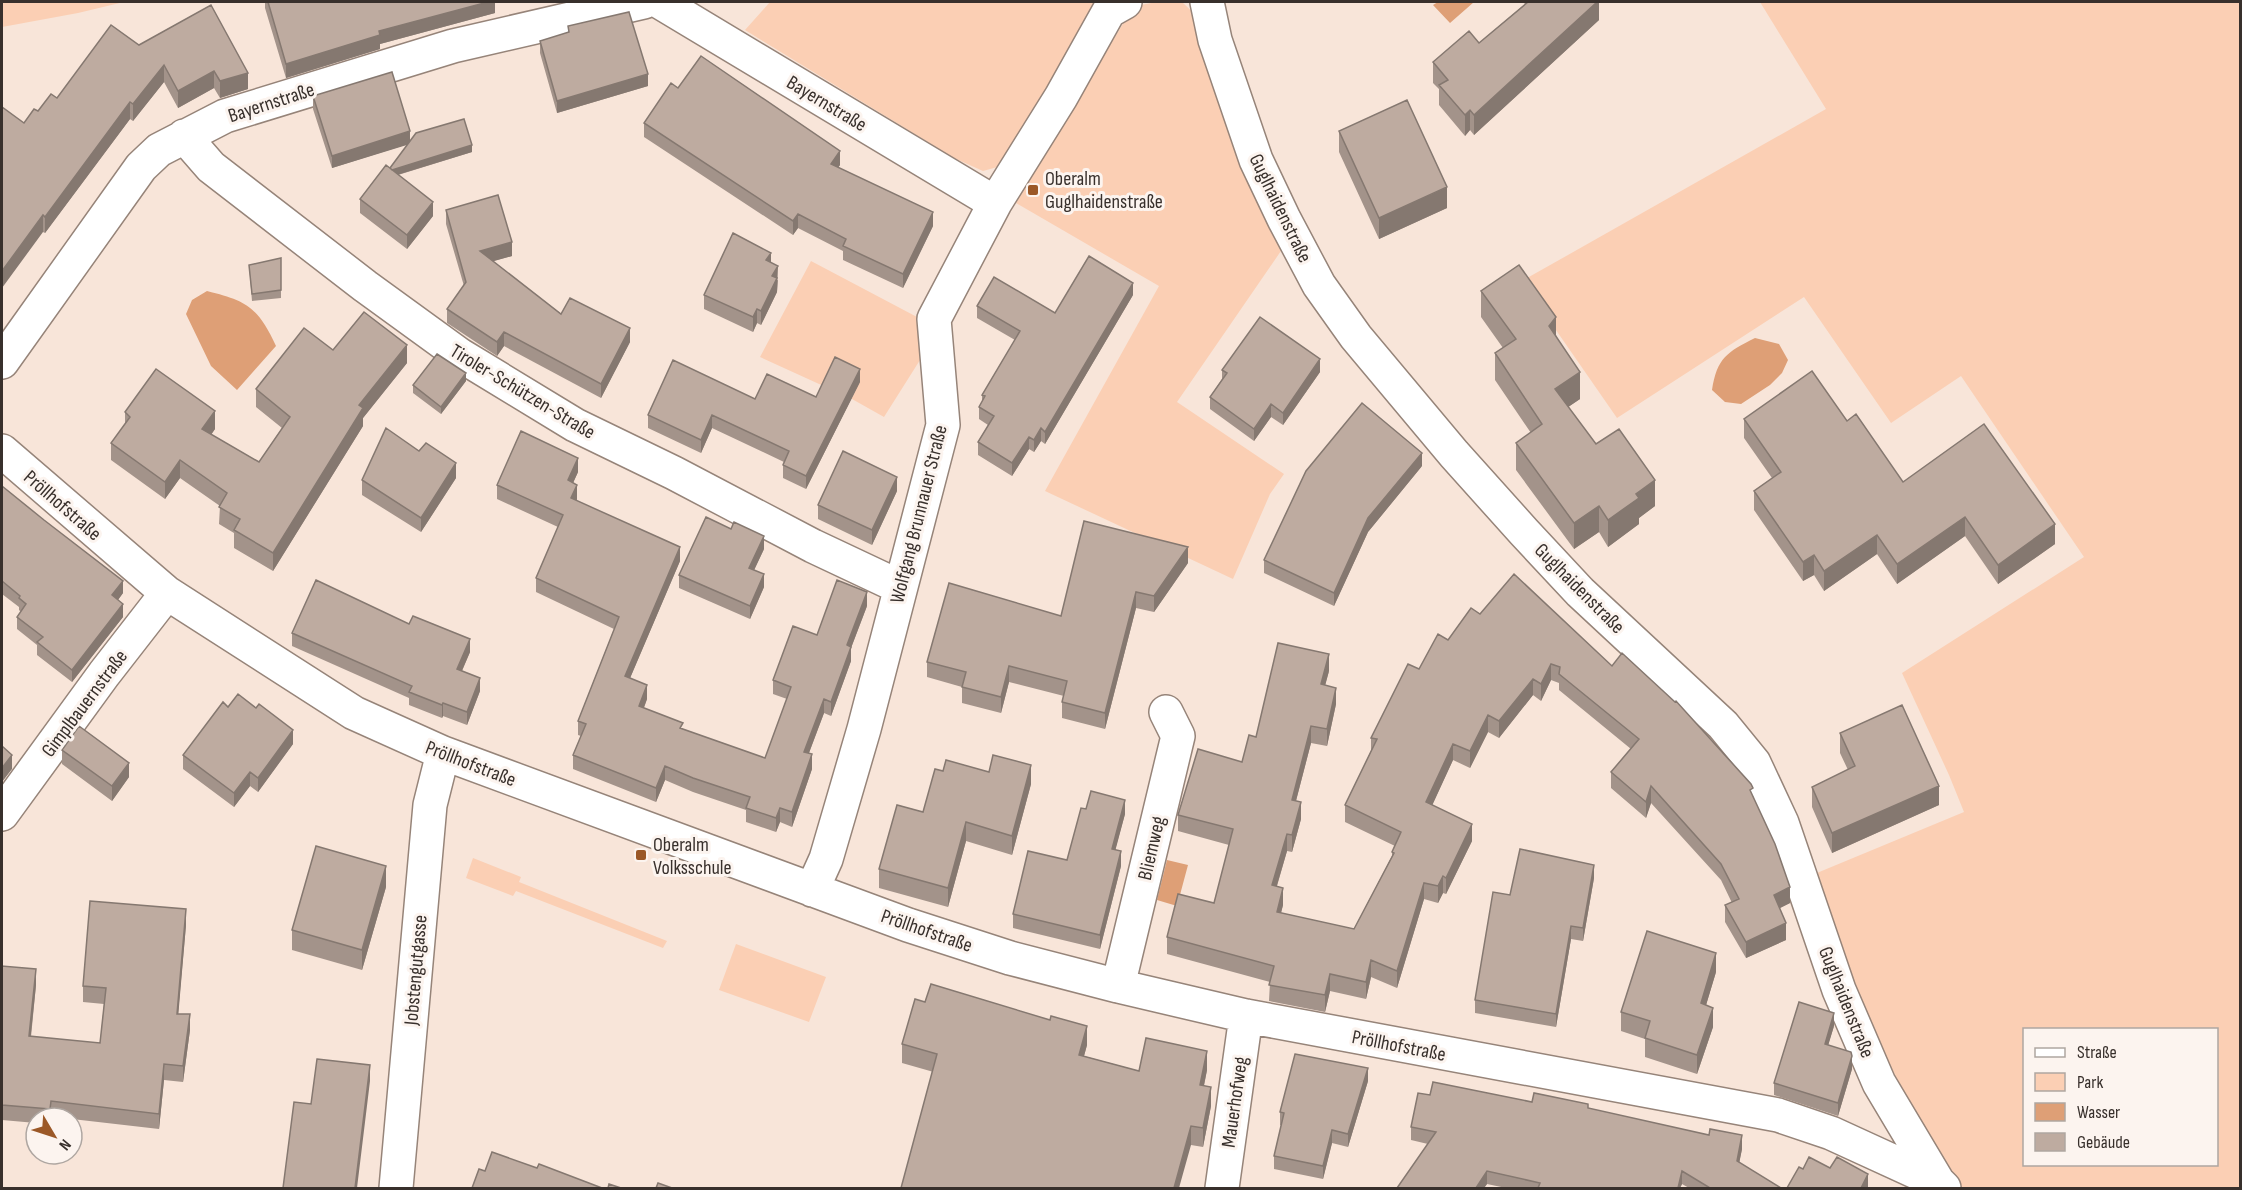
<svg xmlns="http://www.w3.org/2000/svg" width="2242" height="1190" font-family="'Sofia Sans Condensed',sans-serif">
<style>
.green{fill:#fbcfb4;fill-rule:evenodd}
.water{fill:#de9f76}
.lines{fill:none;stroke-linecap:round;stroke-linejoin:round}
.minor-casing{stroke:#968479;stroke-width:36}
.minor{stroke:#fff;stroke-width:33}
.wall{fill:#a3938a}
.shaded-wall{fill:#857870}
.building{fill:#beaba0;stroke:#857870;stroke-width:1.5}
.poi-dot{fill:#9b5827;stroke:#fcf4ef;stroke-width:2}
.labels{text-anchor:middle;stroke-width:6;stroke-linejoin:round;paint-order:stroke}
.street-label{font-size:20px;fill:#38302c;stroke:#fcf4ef}
.poi-label{font-size:20px;fill:#38302c;stroke:#fcf4ef;text-anchor:start}
</style>
<rect width="100%" height="100%" fill="#f8e5d9"/>
<!-- green -->
<path class="green" d="M 2,2 L 124,2 L 78,13 L 2,27 Z
M 770,2 L 1104,2 L 1001,166 L 983,171 L 954,158 L 745,30 Z
M 1157,2 L 1183,3 L 1199,18 L 1283,248 L 1177,402 L 1284,474 L 1270,494 L 1233,579 L 1045,491 L 1159,286 L 1016,203 L 1050,144 L 1124,22 L 1141,5 Z
M 1760,2 L 2240,2 L 2240,1188 L 1961,1188 L 1941,1165 L 1855,996 L 1812,875 L 1964,812 L 1949,775 L 1902,673 L 2084,557 L 1961,376 L 1891,423 L 1804,297 L 1617,418 L 1522,281 L 1826,109 ZM 2024,1030 L 2216,1030 L 2216,1164 L 2024,1164 Z
M 811,261 L 917,317 L 920,360 L 884,417 L 852,399 L 760,357 Z
M 473,858 L 521,877 L 519,882 L 667,941 L 663,948 L 516,891 L 513,896 L 466,878 Z
M 736,944 L 826,977 L 809,1022 L 719,990 Z"/>
<!-- water -->
<path class="water" d="M 1438,2 L 1474,2 L 1450,23 L 1433,5 Z
M 207,291 C 247,301 258,307 276,346 L 237,390 L 211,366 L 186,314 L 192,300 Z
M 1755,338 L 1779,344 L 1788,360 L 1782,373 L 1770,385 L 1741,404 L 1725,402 L 1712,390 C 1717,358 1727,352 1755,338 Z
M 1167,860 L 1188,865 L 1177,906 L 1157,900 Z"/>
<g class="lines">
<defs>
<path id="minor" d="M 660,2 L 995,203
M 1207,2 L 1215,40 L 1256,160 L 1284,219 L 1319,285 L 1356,337 L 1454,454 L 1524,532 L 1580,592 L 1723,725 L 1754,763 L 1782,823 L 1839,990 L 1879,1083 L 1938,1182 L 1935,1185
M 184,136 L 211,167 L 365,286 L 460,355 L 575,425 L 674,473 L 813,546 L 900,587
M 2,362 L 141,167 L 159,150 L 225,116 L 453,46 L 644,2
M 2,451 L 167,593 L 354,713 L 443,753 L 908,925 L 1010,958 L 1118,986 L 1246,1016 L 1778,1115 L 1831,1133 L 1938,1182 L 1944,1188
M 2,814 L 104,674 L 167,593
M 812,890 L 826,859 L 864,729 L 943,425 L 934,319 L 995,203 L 1061,97 L 1109,11 L 1125,2
M 1118,986 L 1178,736 L 1166,712
M 396,1188 L 430,805 L 443,753
M 1222,1188 L 1246,1016"/>
</defs>
<!-- minor casing -->
<use href="#minor" class="minor-casing"/>
<!-- minor -->
<use href="#minor" class="minor"/>
</g>
<!-- wall -->
<path class="wall" d="M 265,2 L 495,2 L 495,13 L 380,44 L 380,49 L 286,78 L 265,8 Z
M 1523,2 L 1599,2 L 1599,20 L 1474,135 L 1470,130 L 1465,136 L 1439,105 L 1439,89 L 1433,83 L 1433,62 L 1479,43 L 1525,4 Z
M 211,5 L 248,89 L 220,98 L 214,88 L 178,108 L 164,82 L 133,121 L 130,119 L 45,233 L 43,232 L 24,123 L 57,98 L 139,45 Z
M 568,26 L 648,86 L 557,113 L 540,53 L 540,41 L 568,33 Z
M 678,88 L 840,165 L 838,167 L 933,226 L 903,288 L 843,260 L 843,251 L 798,228 L 793,235 L 644,137 L 644,123 Z
M 313,96 L 410,141 L 472,152 L 398,175 L 433,216 L 407,249 L 360,213 L 360,199 L 390,168 L 408,144 L 332,168 L 313,109 Z
M 1339,131 L 1447,208 L 1379,239 L 1339,152 Z
M 446,210 L 512,256 L 493,261 L 561,314 L 630,342 L 601,398 L 504,346 L 497,356 L 447,323 L 447,309 L 464,286 L 446,224 Z
M 281,258 L 281,298 L 252,301 L 249,265 Z
M 778,280 L 777,292 L 761,325 L 757,323 L 753,332 L 704,309 L 704,295 Z
M 1481,291 L 1556,335 L 1580,399 L 1568,407 L 1596,444 L 1655,506 L 1639,518 L 1639,524 L 1608,547 L 1599,532 L 1574,549 L 1516,470 L 1516,443 L 1531,433 L 1495,380 L 1495,353 L 1503,348 L 1481,317 Z
M 1133,295 L 1045,444 L 1041,441 L 1034,452 L 1029,449 L 1012,476 L 978,455 L 978,442 L 988,425 L 979,419 L 979,407 L 982,402 L 982,395 L 1015,340 L 977,318 L 977,306 L 1055,313 Z
M 333,350 L 407,363 L 363,418 L 363,426 L 273,571 L 234,548 L 234,533 L 219,524 L 220,506 L 180,478 L 165,499 L 111,460 L 111,443 L 125,424 L 125,412 L 215,429 L 211,435 L 259,462 L 282,428 L 256,407 L 256,389 Z
M 1222,370 L 1320,372 L 1283,425 L 1271,417 L 1254,441 L 1210,409 L 1210,397 L 1222,379 Z
M 466,381 L 441,414 L 413,393 L 413,385 Z
M 860,382 L 806,489 L 783,478 L 783,465 L 784,462 L 712,428 L 701,453 L 648,428 L 648,415 L 755,399 L 816,397 Z
M 1744,419 L 1847,421 L 1903,482 L 2055,544 L 1998,584 L 1965,536 L 1897,584 L 1877,554 L 1824,591 L 1814,575 L 1803,581 L 1754,510 L 1754,491 L 1772,478 L 1744,438 Z
M 1422,466 L 1368,532 L 1334,606 L 1264,573 L 1264,560 Z
M 578,472 L 573,483 L 577,499 L 577,501 L 680,561 L 630,678 L 647,699 L 644,708 L 683,729 L 765,758 L 787,699 L 773,694 L 773,680 L 817,635 L 867,606 L 851,648 L 851,661 L 831,716 L 824,713 L 809,753 L 812,769 L 792,827 L 780,822 L 776,832 L 746,822 L 746,810 L 693,792 L 665,780 L 656,802 L 573,769 L 573,755 L 581,736 L 578,735 L 578,721 L 614,629 L 536,592 L 536,578 L 558,527 L 497,499 L 497,485 Z
M 456,478 L 421,532 L 362,495 L 362,480 Z
M 2,486 L 123,593 L 118,600 L 123,617 L 72,682 L 37,655 L 37,645 L 17,629 L 17,617 L 21,612 L 19,610 L 19,607 L 2,594 Z
M 897,491 L 872,545 L 818,519 L 818,505 Z
M 764,549 L 754,570 L 764,587 L 750,619 L 679,588 L 679,575 Z
M 1188,563 L 1154,612 L 1136,608 L 1105,729 L 1062,718 L 1062,702 L 1064,696 L 1009,682 L 1001,713 L 962,703 L 962,687 L 927,677 L 927,662 L 1061,616 Z
M 1471,608 L 1753,796 L 1790,903 L 1780,908 L 1786,940 L 1746,958 L 1725,922 L 1725,905 L 1732,903 L 1721,880 L 1651,803 L 1646,818 L 1611,788 L 1611,772 L 1631,749 L 1559,690 L 1559,683 L 1551,680 L 1541,701 L 1533,695 L 1499,738 L 1488,732 L 1470,768 L 1453,760 L 1432,805 L 1472,841 L 1446,894 L 1443,893 L 1438,903 L 1424,899 L 1397,988 L 1371,977 L 1366,999 L 1330,991 L 1325,1012 L 1269,1001 L 1270,982 L 1167,954 L 1167,937 L 1214,903 L 1229,845 L 1178,831 L 1178,815 L 1242,762 L 1256,737 L 1329,671 L 1325,685 L 1336,704 L 1327,746 L 1311,743 L 1296,801 L 1301,819 L 1292,852 L 1287,851 L 1277,886 L 1283,905 L 1281,913 L 1354,929 L 1392,856 L 1392,852 L 1395,846 L 1345,822 L 1345,805 L 1371,751 L 1371,738 L 1419,669 L 1448,640 Z
M 292,633 L 470,652 L 462,671 L 480,691 L 467,725 L 443,716 L 442,718 L 409,705 L 409,698 L 292,646 Z
M 228,707 L 293,744 L 258,792 L 250,786 L 234,807 L 183,769 L 183,755 Z
M 1840,733 L 1939,805 L 1832,853 L 1812,807 L 1812,787 L 1848,770 L 1840,753 Z
M 62,750 L 129,777 L 112,801 L 62,764 Z
M 943,771 L 1031,784 L 1012,855 L 966,841 L 948,907 L 879,888 L 879,869 L 923,812 Z
M 1086,809 L 1125,814 L 1115,850 L 1121,866 L 1100,949 L 1013,928 L 1013,914 L 1067,860 Z
M 1594,878 L 1583,941 L 1571,939 L 1556,1027 L 1475,1013 L 1475,1000 L 1510,895 Z
M 386,887 L 362,970 L 292,950 L 292,930 Z
M 186,925 L 178,1014 L 190,1030 L 183,1082 L 164,1080 L 159,1129 L 72,1119 L 72,1118 L 51,1117 L 51,1118 L 36,1118 L 36,1123 L 2,1120 L 2,966 L 36,985 L 31,1037 L 100,1043 L 104,1004 L 83,1002 L 83,986 Z
M 1716,972 L 1706,1005 L 1713,1027 L 1697,1074 L 1645,1057 L 1645,1039 L 1621,1031 L 1621,1012 Z
M 1834,1026 L 1828,1045 L 1852,1069 L 1838,1116 L 1774,1095 L 1774,1083 Z
M 902,1044 L 1087,1045 L 1084,1056 L 1139,1071 L 1207,1070 L 1204,1086 L 1211,1106 L 1203,1147 L 1191,1145 L 902,1063 Z
M 1368,1081 L 1348,1147 L 1332,1143 L 1323,1179 L 1274,1169 L 1274,1156 L 1281,1125 L 1280,1125 L 1280,1112 Z
M 1430,1095 L 1588,1108 L 1742,1149 L 1739,1163 L 1781,1188 L 1689,1188 L 1682,1184 L 1680,1188 L 1506,1188 L 1487,1184 L 1484,1188 L 1397,1188 L 1428,1144 L 1411,1140 L 1411,1127 Z"/>
<!-- shaded-wall -->
<path class="shaded-wall" d="M 488,2 L 495,2 L 495,13 L 380,44 L 380,49 L 286,78 L 286,64 L 379,31 Z
M 1597,2 L 1599,2 L 1599,20 L 1474,135 L 1474,115 Z
M 164,65 L 164,82 L 133,121 L 133,104 Z
M 214,71 L 214,88 L 178,108 L 178,91 Z
M 248,73 L 248,89 L 220,98 L 220,81 Z
M 648,74 L 648,86 L 557,113 L 557,101 Z
M 130,102 L 130,119 L 45,233 L 45,217 Z
M 1470,110 L 1470,130 L 1465,136 L 1465,115 Z
M 410,131 L 410,144 L 332,168 L 332,156 Z
M 472,145 L 472,152 L 387,178 L 387,171 Z
M 840,151 L 840,165 L 831,178 L 831,164 Z
M 1447,187 L 1447,208 L 1379,239 L 1379,218 Z
M 433,202 L 433,216 L 407,249 L 407,235 Z
M 933,212 L 933,226 L 903,288 L 903,274 Z
M 798,214 L 798,228 L 793,235 L 793,221 Z
M 43,215 L 43,232 L 2,288 L 2,271 Z
M 512,242 L 512,256 L 480,265 L 480,251 Z
M 771,253 L 771,267 L 766,260 Z
M 778,266 L 777,292 L 761,325 L 761,311 L 772,276 Z
M 1133,283 L 1133,295 L 1045,444 L 1045,432 Z
M 757,309 L 757,323 L 753,332 L 753,317 Z
M 1556,317 L 1556,344 L 1549,326 Z
M 630,328 L 630,342 L 601,398 L 601,384 Z
M 504,332 L 504,346 L 497,356 L 497,342 Z
M 407,345 L 407,363 L 363,418 L 363,426 L 273,571 L 273,553 L 359,405 Z
M 1320,359 L 1320,372 L 1283,425 L 1283,413 Z
M 860,369 L 860,382 L 806,489 L 806,476 Z
M 1580,372 L 1580,399 L 1555,416 L 1555,389 Z
M 466,373 L 466,381 L 441,414 L 441,407 Z
M 1271,404 L 1271,417 L 1254,441 L 1254,429 Z
M 215,411 L 215,429 L 202,447 L 202,429 Z
M 712,415 L 712,428 L 701,453 L 701,440 Z
M 1041,428 L 1041,441 L 1034,452 L 1034,440 Z
M 1029,437 L 1029,449 L 1012,476 L 1012,463 Z
M 1422,453 L 1422,466 L 1368,532 L 1334,606 L 1334,593 L 1368,518 Z
M 578,458 L 578,472 L 568,494 L 568,480 Z
M 180,460 L 180,478 L 165,499 L 165,482 Z
M 456,463 L 456,478 L 421,532 L 421,518 Z
M 897,477 L 897,491 L 872,545 L 872,530 Z
M 1655,480 L 1655,506 L 1639,518 L 1639,524 L 1608,547 L 1608,520 L 1636,494 Z
M 577,485 L 577,499 L 571,512 L 571,498 Z
M 1599,506 L 1599,532 L 1574,549 L 1574,523 Z
M 1965,517 L 1965,536 L 1897,584 L 1897,564 Z
M 2055,524 L 2055,544 L 1998,584 L 1998,565 Z
M 1877,535 L 1877,554 L 1824,591 L 1824,571 Z
M 764,536 L 764,549 L 749,581 L 749,568 Z
M 680,547 L 680,561 L 625,690 L 625,676 Z
M 1188,547 L 1188,563 L 1154,612 L 1154,596 Z
M 1814,555 L 1814,575 L 1803,581 L 1803,562 Z
M 764,574 L 764,587 L 750,619 L 750,606 Z
M 123,581 L 123,593 L 112,608 L 112,595 Z
M 867,592 L 867,606 L 851,648 L 851,661 L 831,716 L 831,702 L 847,645 Z
M 1136,592 L 1136,608 L 1105,729 L 1105,713 Z
M 123,604 L 123,617 L 72,682 L 72,670 Z
M 470,639 L 470,652 L 457,682 L 457,669 Z
M 1329,654 L 1329,671 L 1321,701 L 1321,684 Z
M 1551,664 L 1551,680 L 1541,701 L 1541,684 Z
M 1009,666 L 1009,682 L 1001,713 L 1001,697 Z
M 480,678 L 480,691 L 467,725 L 467,712 Z
M 1533,679 L 1533,695 L 1499,738 L 1499,721 Z
M 647,685 L 647,699 L 639,720 L 639,706 Z
M 1336,688 L 1336,704 L 1327,746 L 1327,729 Z
M 824,699 L 824,713 L 804,766 L 804,752 Z
M 443,703 L 443,716 L 442,718 L 442,705 Z
M 1488,715 L 1488,732 L 1470,768 L 1470,751 Z
M 1311,726 L 1311,743 L 1292,816 L 1292,800 Z
M 293,730 L 293,744 L 258,792 L 258,778 Z
M 1453,744 L 1453,760 L 1426,819 L 1426,802 Z
M 812,754 L 812,769 L 792,827 L 792,812 Z
M 12,755 L 12,769 L 2,782 L 2,768 Z
M 129,763 L 129,777 L 112,801 L 112,786 Z
M 1031,765 L 1031,784 L 1012,855 L 1012,836 Z
M 665,766 L 665,780 L 656,802 L 656,788 Z
M 250,772 L 250,786 L 234,807 L 234,793 Z
M 1651,786 L 1651,803 L 1646,818 L 1646,802 Z
M 1939,786 L 1939,805 L 1832,853 L 1832,833 Z
M 1125,800 L 1125,814 L 1112,863 L 1112,849 Z
M 1301,802 L 1301,819 L 1292,852 L 1292,835 Z
M 780,808 L 780,822 L 776,832 L 776,818 Z
M 966,822 L 966,841 L 948,907 L 948,888 Z
M 1472,824 L 1472,841 L 1446,894 L 1446,878 Z
M 1287,834 L 1287,851 L 1272,902 L 1272,885 Z
M 1121,851 L 1121,866 L 1100,949 L 1100,935 Z
M 1594,865 L 1594,878 L 1583,941 L 1583,928 Z
M 386,866 L 386,887 L 362,970 L 362,950 Z
M 1443,876 L 1443,893 L 1438,903 L 1438,886 Z
M 1424,883 L 1424,899 L 1397,988 L 1397,971 Z
M 1790,887 L 1790,903 L 1774,911 L 1774,895 Z
M 1283,888 L 1283,905 L 1277,928 L 1277,912 Z
M 186,909 L 186,925 L 177,1030 L 177,1014 Z
M 1786,923 L 1786,940 L 1746,958 L 1746,942 Z
M 1571,926 L 1571,939 L 1556,1027 L 1556,1014 Z
M 1716,953 L 1716,972 L 1701,1022 L 1701,1003 Z
M 1371,960 L 1371,977 L 1366,999 L 1366,982 Z
M 36,969 L 36,985 L 29,1052 L 29,1036 Z
M 1330,974 L 1330,991 L 1325,1012 L 1325,995 Z
M 1713,1008 L 1713,1027 L 1697,1074 L 1697,1055 Z
M 1834,1013 L 1834,1026 L 1825,1056 L 1825,1044 Z
M 190,1014 L 190,1030 L 183,1082 L 183,1066 Z
M 1087,1026 L 1087,1045 L 1079,1074 L 1079,1055 Z
M 1207,1051 L 1207,1070 L 1200,1104 L 1200,1085 Z
M 1852,1056 L 1852,1069 L 1838,1116 L 1838,1103 Z
M 164,1064 L 164,1080 L 159,1129 L 159,1114 Z
M 370,1065 L 370,1081 L 357,1188 L 355,1188 Z
M 1368,1068 L 1368,1081 L 1348,1147 L 1348,1134 Z
M 1211,1087 L 1211,1106 L 1203,1147 L 1203,1128 Z
M 1191,1126 L 1191,1145 L 1179,1188 L 1174,1188 Z
M 1332,1130 L 1332,1143 L 1323,1179 L 1323,1166 Z
M 1742,1135 L 1742,1149 L 1737,1174 L 1737,1161 Z
M 1487,1171 L 1487,1184 L 1484,1188 L 1476,1188 Z
M 1682,1171 L 1682,1184 L 1680,1188 L 1678,1188 Z
M 1868,1174 L 1868,1188 L 1861,1188 Z"/>
<!-- building -->
<path class="building" d="M 268,2 L 488,2 L 379,31 L 380,35 L 286,64 Z
M 1528,2 L 1597,2 L 1474,115 L 1470,110 L 1465,115 L 1439,85 L 1448,80 L 1433,62 L 1469,31 L 1479,43 Z
M 211,5 L 248,73 L 220,81 L 214,71 L 178,91 L 164,65 L 133,104 L 130,102 L 45,217 L 43,215 L 2,271 L 2,107 L 24,123 L 34,109 L 38,111 L 51,94 L 57,98 L 111,25 L 139,45 Z
M 629,12 L 648,74 L 557,101 L 540,41 L 569,32 L 568,26 Z
M 701,56 L 840,151 L 831,164 L 933,212 L 903,274 L 843,246 L 846,239 L 798,214 L 793,221 L 644,123 L 671,83 L 678,88 Z
M 392,72 L 410,131 L 332,156 L 313,96 Z
M 1407,100 L 1447,187 L 1379,218 L 1339,131 Z
M 464,119 L 472,145 L 392,170 L 390,168 L 416,133 Z
M 386,165 L 433,202 L 407,235 L 360,199 Z
M 498,195 L 512,242 L 480,251 L 561,314 L 570,298 L 630,328 L 601,384 L 504,332 L 497,342 L 447,309 L 466,282 L 446,210 Z
M 733,233 L 771,253 L 766,260 L 778,266 L 772,276 L 777,278 L 761,311 L 757,309 L 753,317 L 704,295 Z
M 1089,256 L 1133,283 L 1045,432 L 1041,428 L 1034,440 L 1029,437 L 1012,463 L 978,442 L 994,416 L 979,407 L 985,396 L 982,395 L 1020,331 L 977,306 L 994,277 L 1055,313 Z
M 281,258 L 281,290 L 252,294 L 249,265 Z
M 1519,265 L 1556,317 L 1549,326 L 1580,372 L 1555,389 L 1596,444 L 1619,429 L 1655,480 L 1636,494 L 1639,498 L 1608,520 L 1599,506 L 1574,523 L 1516,443 L 1542,424 L 1495,353 L 1516,339 L 1481,291 Z
M 364,312 L 407,345 L 359,405 L 363,408 L 273,553 L 234,530 L 240,519 L 219,507 L 227,493 L 180,460 L 165,482 L 111,443 L 130,417 L 125,412 L 156,369 L 215,411 L 202,429 L 259,462 L 290,417 L 256,389 L 304,328 L 333,350 Z
M 1260,317 L 1320,359 L 1283,413 L 1271,404 L 1254,429 L 1210,397 L 1227,373 L 1222,370 Z
M 437,354 L 466,373 L 441,407 L 413,385 Z
M 835,357 L 860,369 L 806,476 L 783,465 L 789,451 L 712,415 L 701,440 L 648,415 L 673,360 L 755,399 L 767,374 L 816,397 Z
M 1812,371 L 1847,421 L 1856,414 L 1903,482 L 1984,424 L 2055,524 L 1998,565 L 1965,517 L 1897,564 L 1877,535 L 1824,571 L 1814,555 L 1803,562 L 1754,491 L 1781,472 L 1744,419 Z
M 1362,403 L 1422,453 L 1368,518 L 1334,593 L 1264,560 L 1306,471 Z
M 386,428 L 419,451 L 426,443 L 456,463 L 421,518 L 362,480 Z
M 521,431 L 578,458 L 568,480 L 577,485 L 571,498 L 680,547 L 625,676 L 647,685 L 639,706 L 683,723 L 680,728 L 765,758 L 791,687 L 773,680 L 793,626 L 817,635 L 837,580 L 867,592 L 847,645 L 851,647 L 831,702 L 824,699 L 804,752 L 812,754 L 792,812 L 780,808 L 776,818 L 746,808 L 750,797 L 693,778 L 665,766 L 656,788 L 573,755 L 586,724 L 578,721 L 619,617 L 536,578 L 563,515 L 497,485 Z
M 843,451 L 897,477 L 872,530 L 818,505 Z
M 2,486 L 44,520 L 123,581 L 112,595 L 123,604 L 72,670 L 37,642 L 43,637 L 17,617 L 26,604 L 19,598 L 20,596 L 2,581 Z
M 706,517 L 731,529 L 734,522 L 764,536 L 749,568 L 764,574 L 750,606 L 679,575 Z
M 1084,521 L 1188,547 L 1154,596 L 1136,592 L 1105,713 L 1062,702 L 1067,681 L 1009,666 L 1001,697 L 962,687 L 966,672 L 927,662 L 949,583 L 1061,616 Z
M 1514,574 L 1612,666 L 1622,653 L 1675,702 L 1676,701 L 1751,784 L 1753,788 L 1750,790 L 1775,844 L 1790,887 L 1774,895 L 1786,923 L 1746,942 L 1725,905 L 1739,899 L 1721,864 L 1651,786 L 1646,802 L 1611,772 L 1639,739 L 1559,674 L 1560,667 L 1551,664 L 1541,684 L 1533,679 L 1499,721 L 1488,715 L 1470,751 L 1453,744 L 1426,802 L 1472,824 L 1446,878 L 1443,876 L 1438,886 L 1424,883 L 1397,971 L 1371,960 L 1366,982 L 1330,974 L 1325,995 L 1269,985 L 1274,966 L 1167,937 L 1178,894 L 1214,903 L 1233,829 L 1178,815 L 1198,749 L 1242,762 L 1249,735 L 1256,737 L 1278,643 L 1329,654 L 1321,684 L 1336,688 L 1327,729 L 1311,726 L 1292,800 L 1301,802 L 1292,835 L 1287,834 L 1272,885 L 1283,888 L 1277,912 L 1354,929 L 1394,853 L 1392,852 L 1401,832 L 1345,805 L 1377,739 L 1371,738 L 1408,664 L 1419,669 L 1438,634 L 1448,640 L 1471,608 L 1480,614 Z
M 316,580 L 409,624 L 413,616 L 470,639 L 457,669 L 480,678 L 467,712 L 443,703 L 442,705 L 409,692 L 412,686 L 292,633 Z
M 238,694 L 256,708 L 259,704 L 293,730 L 258,778 L 250,772 L 234,793 L 183,755 L 223,702 L 228,707 Z
M 1902,705 L 1939,786 L 1832,833 L 1812,787 L 1855,766 L 1840,733 Z
M 79,726 L 129,763 L 112,786 L 62,750 Z
M 2,746 L 12,755 L 2,768 Z
M 993,755 L 1031,765 L 1012,836 L 966,822 L 948,888 L 879,869 L 897,805 L 923,812 L 935,769 L 943,771 L 946,760 L 989,772 Z
M 1091,791 L 1125,800 L 1112,849 L 1121,851 L 1100,935 L 1013,914 L 1028,851 L 1067,860 L 1081,808 L 1086,809 Z
M 316,846 L 386,866 L 362,950 L 292,930 Z
M 1520,849 L 1594,865 L 1583,928 L 1571,926 L 1556,1014 L 1475,1000 L 1493,892 L 1510,895 Z
M 90,901 L 186,909 L 177,1014 L 190,1014 L 183,1066 L 164,1064 L 159,1114 L 51,1101 L 50,1109 L 2,1105 L 2,966 L 36,969 L 29,1036 L 100,1043 L 106,988 L 83,986 Z
M 1647,931 L 1716,953 L 1701,1003 L 1713,1008 L 1697,1055 L 1645,1038 L 1650,1021 L 1621,1012 Z
M 931,984 L 1050,1020 L 1051,1016 L 1087,1026 L 1079,1055 L 1139,1071 L 1146,1038 L 1207,1051 L 1200,1085 L 1211,1087 L 1203,1128 L 1191,1126 L 1174,1188 L 901,1188 L 937,1054 L 902,1044 L 915,999 L 925,1002 Z
M 1799,1002 L 1834,1013 L 1825,1044 L 1851,1052 L 1852,1056 L 1838,1103 L 1774,1083 Z
M 1295,1054 L 1368,1068 L 1348,1134 L 1332,1130 L 1323,1166 L 1274,1156 L 1284,1113 L 1280,1112 Z
M 317,1059 L 370,1065 L 355,1188 L 283,1188 L 294,1102 L 311,1104 Z
M 1433,1082 L 1532,1102 L 1534,1093 L 1588,1104 L 1588,1108 L 1709,1135 L 1710,1129 L 1742,1135 L 1737,1161 L 1781,1188 L 1710,1188 L 1682,1171 L 1678,1188 L 1538,1188 L 1540,1183 L 1487,1171 L 1476,1188 L 1397,1188 L 1436,1132 L 1411,1127 L 1418,1093 L 1430,1095 Z
M 492,1152 L 537,1168 L 539,1164 L 602,1188 L 472,1188 L 479,1169 L 485,1171 Z
M 1809,1157 L 1830,1168 L 1837,1157 L 1868,1174 L 1861,1188 L 1787,1188 L 1799,1167 L 1803,1169 Z
M 658,1183 L 672,1188 L 656,1188 Z
M 609,1184 L 621,1188 L 608,1188 Z"/>
<!-- markers -->
<g class="poi-dot">
<rect x="1027" y="184" width="12" height="12" rx="3"/>
<rect x="635" y="849" width="12" height="12" rx="3"/>
</g>
<g class="labels">
<!-- street labels -->
<g class="street-label">
<text transform="translate(271 102) rotate(-18)" y="7">Bayernstraße</text>
<text transform="translate(827 103) rotate(31)" y="7">Bayernstraße</text>
<text transform="translate(1281 208) rotate(64)" y="7">Guglhaidenstraße</text>
<text transform="translate(523 391) rotate(31)" y="7">Tiroler-Schützen-Straße</text>
<text transform="translate(63 505) rotate(41)" y="7">Pröllhofstraße</text>
<text transform="translate(918 514) rotate(-76)" y="7">Wolfgang Brunnauer Straße</text>
<text transform="translate(1580 588) rotate(45)" y="7">Guglhaidenstraße</text>
<text transform="translate(84 703) rotate(-53)" y="7">Gimplbauernstraße</text>
<text transform="translate(471 763) rotate(21)" y="7">Pröllhofstraße</text>
<text transform="translate(1151 848) rotate(-77)" y="7">Bliemweg</text>
<text transform="translate(927 930) rotate(19)" y="7">Pröllhofstraße</text>
<text transform="translate(415 970) rotate(-85)" y="7">Jobstengutgasse</text>
<text transform="translate(1847 1002) rotate(68)" y="7">Guglhaidenstraße</text>
<text transform="translate(1399 1045) rotate(11)" y="7">Pröllhofstraße</text>
<text transform="translate(1234 1102) rotate(-82)" y="7">Mauerhofweg</text>
</g>
<!-- poi labels -->
<g class="poi-label">
<text x="1045" y="185">Oberalm<tspan x="1045" dy="23">Guglhaidenstraße</tspan></text>
<text x="653" y="851">Oberalm<tspan x="653" dy="23">Volksschule</tspan></text>
</g>
</g>
<!-- border -->
<rect width="2242" height="1190" fill="none" stroke="#38302c" stroke-width="6"/>
<!-- legend -->
<rect x="2023" y="1028" width="195" height="138" fill="#fcf4ef" stroke="#aea6a1" stroke-width="1.5"/>
<rect x="2035" y="1048" width="30" height="9" fill="#ffffff" stroke="#aea6a1" stroke-width="1.5"/>
<text x="2077" y="1058" font-size="18" fill="#38302c">Straße</text>
<rect x="2035" y="1073" width="30" height="18" fill="#fbcfb4" stroke="#aea6a1" stroke-width="1.5"/>
<text x="2077" y="1088" font-size="18" fill="#38302c">Park</text>
<rect x="2035" y="1103" width="30" height="18" fill="#de9f76" stroke="#aea6a1" stroke-width="1.5"/>
<text x="2077" y="1118" font-size="18" fill="#38302c">Wasser</text>
<rect x="2035" y="1133" width="30" height="18" fill="#beaba0" stroke="#aea6a1" stroke-width="1.5"/>
<text x="2077" y="1148" font-size="18" fill="#38302c">Gebäude</text>
<!-- north arrow -->
<g transform="translate(54 1136) rotate(129)"><circle r="28" fill="#fcf4ef" stroke="#aea6a1" stroke-width="1.5"/>
<path d="M0-4.5L10 22L0 15L-10 22Z" fill="#9b5827"/>
<text y="-9" font-size="16" font-weight="bold" text-anchor="middle" fill="#38302c">N</text>
</g>
</svg>
